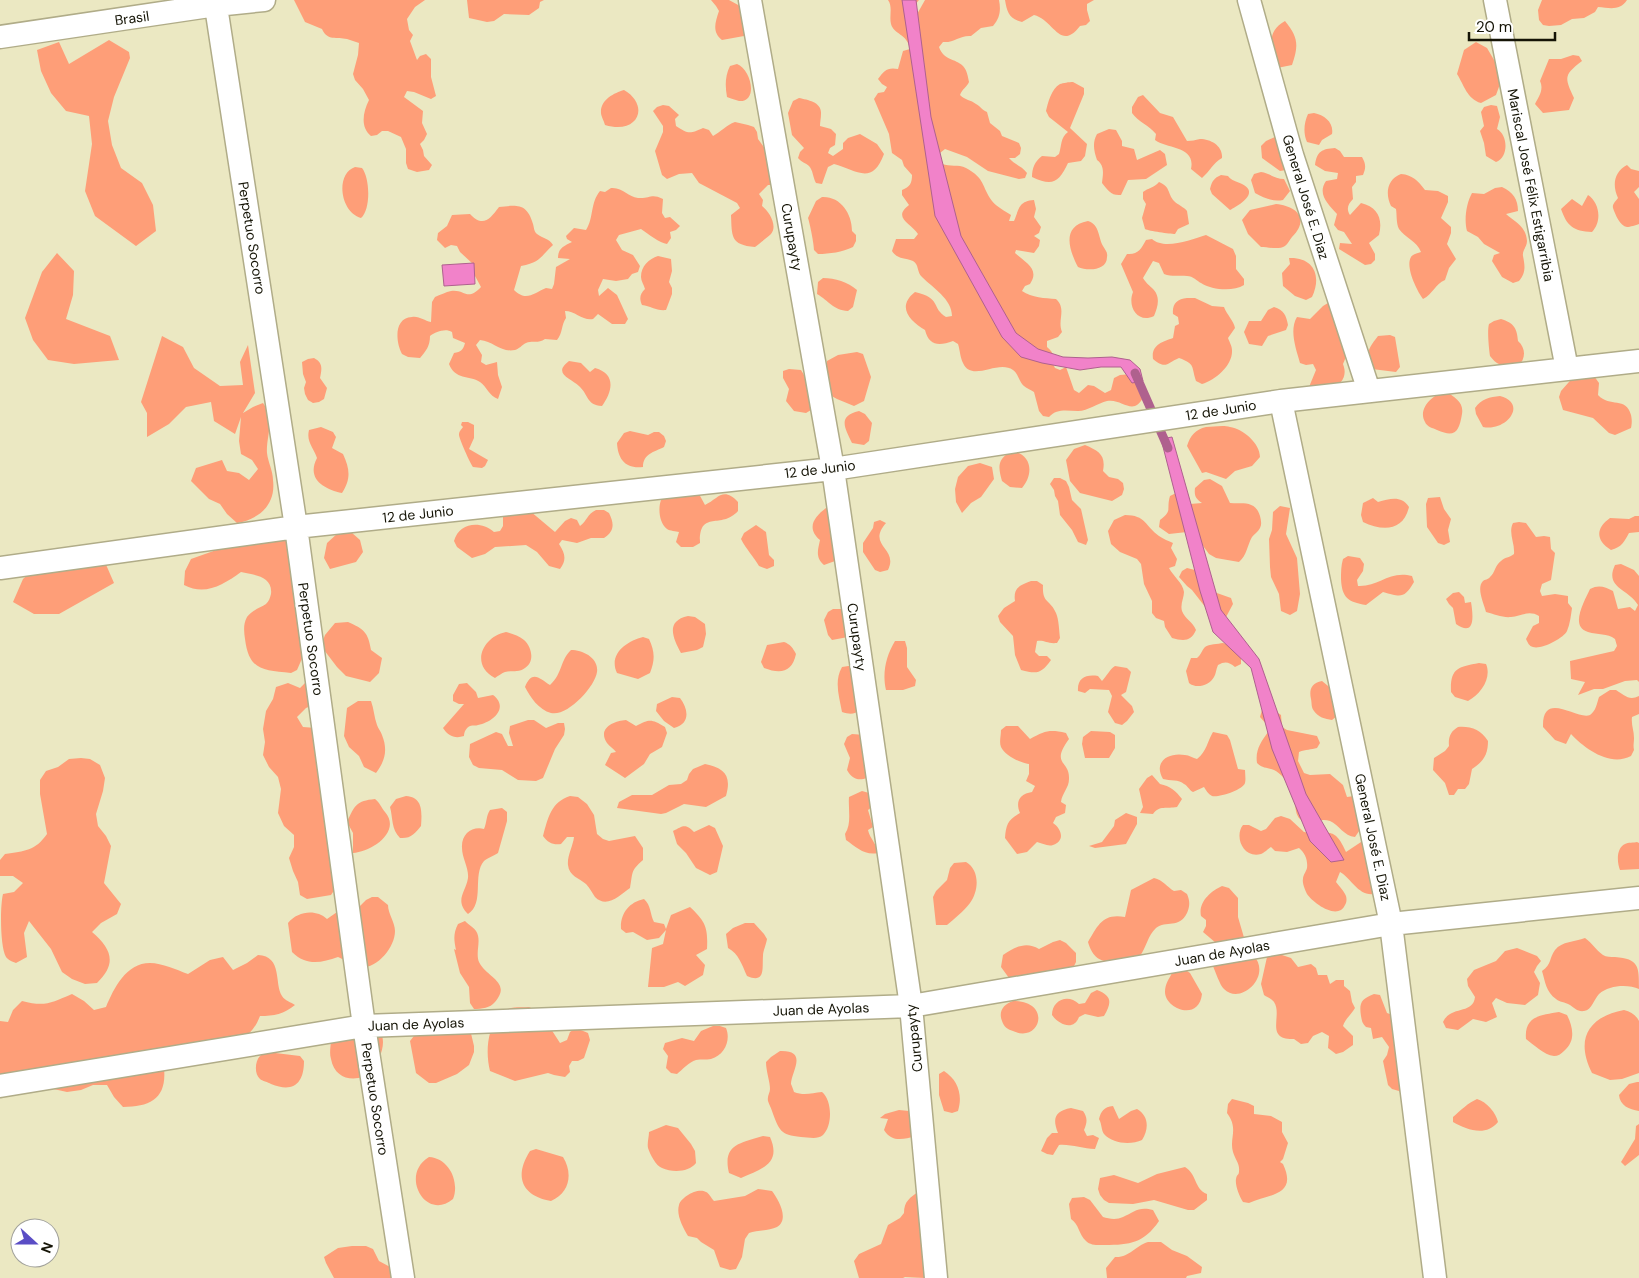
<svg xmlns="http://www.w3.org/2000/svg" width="1639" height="1278" font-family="'DM Sans',sans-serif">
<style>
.green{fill:#fe9e78}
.water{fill:#f182c9;stroke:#af618e}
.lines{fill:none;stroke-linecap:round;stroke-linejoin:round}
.stream{stroke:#af618e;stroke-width:9}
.street-casing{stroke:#b0ac88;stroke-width:25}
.street{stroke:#fff;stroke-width:22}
.labels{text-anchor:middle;stroke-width:5;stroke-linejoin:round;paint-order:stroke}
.street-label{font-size:14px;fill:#151406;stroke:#fff}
</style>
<rect width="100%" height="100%" fill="#ebe8c2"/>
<!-- green -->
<path class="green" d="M 294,0 L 425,0 L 415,7 L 407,19 L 409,30 L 413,35 L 410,41 L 417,60 L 420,56 L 426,54 L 431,59 L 431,77 L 436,96 L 431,99 L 414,92 L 407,91 L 404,97 L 423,111 L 422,123 L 427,134 L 424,140 L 420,144 L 423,150 L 424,156 L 432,165 L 429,170 L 417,172 L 408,169 L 406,163 L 406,149 L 401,137 L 388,131 L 382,131 L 377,135 L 371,136 C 360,127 363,112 369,100 L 363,89 L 355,80 L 353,74 L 358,55 L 359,43 C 355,42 351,40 347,39 C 337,37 327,41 322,29 L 305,22 Z
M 467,0 L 544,0 L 540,2 L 539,8 L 529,15 L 504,14 L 494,21 L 487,22 L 469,18 Z
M 711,0 L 729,0 L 740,6 L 746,31 L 744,36 L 722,40 C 712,32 715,23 719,11 L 716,6 Z
M 888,0 L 919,0 L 908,13 L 912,23 L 925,0 L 999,0 C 1001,10 1000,18 993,26 L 981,28 L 971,36 C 960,35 954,43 943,42 L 939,47 C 944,61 955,58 963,66 C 967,70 968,77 969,82 C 967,87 962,89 960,95 C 965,100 971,100 976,104 C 981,107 981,109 987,112 L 990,123 L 1000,131 L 1002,136 L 1019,143 L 1021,148 L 1020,154 L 1015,158 L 1009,158 C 1015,165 1022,166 1027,173 L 1025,178 L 1019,179 L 988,171 L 967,157 L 945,149 L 940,153 L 942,164 C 950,167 958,164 966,168 C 986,179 981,186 992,201 C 997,207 1005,211 1011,215 L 1009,221 L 1014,221 C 1019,210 1018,201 1034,200 L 1036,209 L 1034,217 L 1041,227 L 1039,233 L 1034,236 L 1040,240 L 1039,246 L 1034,253 L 1016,250 L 1015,253 C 1026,263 1040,269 1030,284 L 1025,286 L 1022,291 C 1032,298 1045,298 1056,299 C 1067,309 1057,320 1062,332 L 1058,337 L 1047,341 L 1047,347 C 1053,352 1054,355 1052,362 L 1055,368 L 1060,370 L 1066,367 L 1074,390 L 1079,393 L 1088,385 L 1094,386 L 1105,393 L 1111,390 L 1114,378 L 1120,375 L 1132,374 L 1144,396 C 1133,418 1123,398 1107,401 C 1098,403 1088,411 1078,411 C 1067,411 1057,408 1049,417 L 1043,416 L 1039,411 L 1034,392 C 1031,390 1026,388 1024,386 C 1019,382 1018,373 1013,370 C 998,359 972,383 963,363 C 960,357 960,350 958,344 L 953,341 C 939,346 929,346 925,330 C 910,321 896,307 915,292 C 942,298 931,308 946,317 L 952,316 C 952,299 933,288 922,277 C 917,273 919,264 913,261 C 904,257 898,260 892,251 L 896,239 L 914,239 L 918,234 C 911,223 892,218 909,205 L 902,195 L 902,190 C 910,187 912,183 912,175 L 904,166 L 902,160 L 892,153 L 889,134 L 874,99 L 878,93 L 884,92 L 887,87 L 882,84 L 878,79 C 884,71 887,67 898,69 L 903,51 L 910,49 C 907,33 894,35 891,24 C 889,16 893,7 888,0 Z
M 1005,0 L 1094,0 L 1087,4 L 1087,10 L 1090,21 L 1086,25 L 1080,26 C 1060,52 1054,20 1034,15 L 1022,22 C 1009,19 1007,12 1005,0 Z
M 1542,0 L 1627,0 C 1620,11 1610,8 1598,7 L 1595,12 L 1584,18 L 1572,19 L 1561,25 L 1549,26 L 1543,25 L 1539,20 L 1538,10 Z
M 1285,21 C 1298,37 1299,45 1292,65 L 1277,68 C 1273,48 1264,33 1285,21 Z
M 109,40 L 129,52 L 130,58 L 114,97 L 108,121 L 112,145 L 121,168 L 142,183 L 153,205 L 156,231 L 136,246 L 95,216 L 85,191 L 92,144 L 89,116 L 66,111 L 51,93 L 41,71 L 37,50 L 59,42 L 69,64 Z
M 1476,42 L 1487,48 L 1497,65 L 1500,84 L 1496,95 L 1481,103 C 1467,99 1464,85 1457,74 L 1464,50 Z
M 1573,55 L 1579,56 L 1582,61 C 1564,75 1564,77 1574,98 L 1569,110 L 1543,113 L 1535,104 C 1539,96 1544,90 1540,81 L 1549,59 L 1561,59 Z
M 737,64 C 751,69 759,102 739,101 C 735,100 730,98 727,97 C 725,86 725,76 730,66 Z
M 1073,82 L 1084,88 L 1084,94 L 1070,128 L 1087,144 L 1085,156 L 1081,161 L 1068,163 C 1059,182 1053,187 1032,177 C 1032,168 1035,161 1042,156 L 1055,157 L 1059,154 C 1062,145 1060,138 1068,132 L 1049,117 L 1046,111 C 1048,103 1051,89 1060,84 C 1063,83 1069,82 1073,82 Z
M 624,90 C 650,105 639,135 605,125 C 604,121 601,116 601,113 C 600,100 614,93 624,90 Z
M 1143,95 L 1160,113 L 1173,117 L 1187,141 C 1192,141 1195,140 1200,139 C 1211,139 1223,146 1222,158 C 1213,163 1210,171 1202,178 L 1191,169 C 1196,146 1167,149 1155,140 L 1156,134 C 1149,125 1138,122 1132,113 L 1132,107 L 1138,97 Z
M 799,98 C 808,100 822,102 821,114 C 821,118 820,122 820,126 L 831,129 L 836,134 L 835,145 L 830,148 L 828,153 L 833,156 L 843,149 L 843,143 L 848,138 L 860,134 L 877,144 L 884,154 C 872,187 855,169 834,164 L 828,167 L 822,184 L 816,183 C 813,178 813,170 809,166 C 806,163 801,162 798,158 L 800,152 L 804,148 L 792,135 L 788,113 L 793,101 Z
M 663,105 L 669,106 L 679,115 L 675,119 L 676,126 C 688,134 690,134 703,128 L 709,130 L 713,136 C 721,132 726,125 735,122 L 748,125 L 754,127 L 757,132 L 758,139 L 766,150 L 775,185 L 768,185 L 759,194 L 763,200 L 762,206 C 769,211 778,226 771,234 C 768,237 760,243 755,247 C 730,245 732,236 731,215 L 740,208 L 737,203 L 699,183 L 692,173 L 679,174 L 667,179 L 662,175 L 655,151 L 663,132 L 663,126 L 653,111 L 657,107 Z
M 1491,105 L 1497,106 L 1500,117 L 1497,129 C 1508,135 1509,157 1496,162 L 1486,156 L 1484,143 L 1480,131 L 1484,126 L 1481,112 L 1484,107 Z
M 1314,113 C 1325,115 1334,123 1332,134 L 1322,140 L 1319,145 L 1307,142 C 1303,133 1304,123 1308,114 Z
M 1109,129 L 1116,130 L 1122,141 L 1122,146 L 1134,149 L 1137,160 L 1160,150 L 1165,154 L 1167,165 L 1146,179 L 1128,180 L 1121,195 C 1111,196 1108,190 1102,183 C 1103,174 1105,166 1097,160 C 1094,151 1092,143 1097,134 Z
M 1277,136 L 1286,170 L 1280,171 L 1262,158 L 1261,146 L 1266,141 Z
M 1335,148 L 1340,151 L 1344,157 L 1362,157 C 1366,164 1366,168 1363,175 L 1356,176 L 1356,182 L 1352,187 L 1353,199 C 1348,204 1346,209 1350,215 L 1361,203 C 1378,207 1383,219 1379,235 L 1369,243 L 1375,254 L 1375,260 L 1371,264 L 1365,265 L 1339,249 L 1340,243 L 1352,244 L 1344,232 L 1338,230 L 1334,225 L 1337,214 C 1328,204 1317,194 1326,181 L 1337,179 L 1338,173 L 1325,171 L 1315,165 C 1317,151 1322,149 1335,148 Z
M 1627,165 L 1631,169 L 1639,171 L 1639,187 L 1634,192 L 1639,199 L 1639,224 C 1636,225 1630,227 1627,227 C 1620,226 1615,214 1613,208 C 1612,204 1616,201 1618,198 C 1612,185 1614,172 1627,165 Z
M 355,167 L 362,168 C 370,178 371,209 361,218 C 340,212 335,174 355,167 Z
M 1261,172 C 1269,173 1275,179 1284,179 L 1290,191 L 1283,200 C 1273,202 1264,198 1255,193 L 1251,180 L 1254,174 Z
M 1401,174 C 1413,175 1418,181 1425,190 L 1438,191 L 1448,196 L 1448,202 L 1441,218 L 1451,227 L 1451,233 L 1447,244 L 1456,259 L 1449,268 L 1445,280 C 1435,284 1433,294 1423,299 C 1417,291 1405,267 1411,257 C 1413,254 1418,253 1421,252 C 1417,241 1405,238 1399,229 C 1396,223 1397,215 1396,209 L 1391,206 C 1385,194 1387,179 1401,174 Z
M 1221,175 L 1228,176 C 1232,181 1236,181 1242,184 C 1260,193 1239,205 1230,210 L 1212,194 L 1210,189 C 1212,181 1214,178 1221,175 Z
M 1159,182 C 1171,187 1167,193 1174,201 C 1178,205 1184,207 1187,211 L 1189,224 L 1178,229 L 1175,234 C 1170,234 1149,231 1145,229 L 1142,218 L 1146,204 L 1143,199 L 1143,192 C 1148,188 1154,188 1159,182 Z
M 1502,187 C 1513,192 1518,199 1518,211 L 1506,214 C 1515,222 1526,226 1527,241 C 1527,247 1522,250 1523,256 C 1525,266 1526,273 1519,281 L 1513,283 L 1502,277 L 1492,261 L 1494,255 L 1500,253 L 1484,244 L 1478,237 L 1467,231 C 1464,220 1466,204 1472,193 L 1484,194 L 1495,188 Z
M 611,188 C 623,187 628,197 638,198 C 650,199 651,193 663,199 L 662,213 L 665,218 L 670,217 L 680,226 L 676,230 L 670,232 L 671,238 L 667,244 C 660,243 648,234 641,229 L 619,235 L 616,240 L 622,250 L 633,255 L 640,266 L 638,272 L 632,274 L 628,279 L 616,281 L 603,279 L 598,290 L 599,296 L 608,288 L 617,295 L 628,319 L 625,324 L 612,324 L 598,314 L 593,319 C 583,321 575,311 565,311 L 566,318 C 561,325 563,333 557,340 L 545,339 C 538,344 533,340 526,343 C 522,345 519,349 515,350 C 501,353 493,341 480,340 L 476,345 L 482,355 L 481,362 L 486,365 L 497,362 L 498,375 L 502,387 L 498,399 C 489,396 487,387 480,382 C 469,375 455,380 449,364 L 454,353 C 461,352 463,350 465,343 L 453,338 L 452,332 C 445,328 436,332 430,336 C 430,346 426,351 420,358 L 408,357 L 402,354 C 396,343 393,318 412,317 C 420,316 424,321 431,322 L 432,302 L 435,297 C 440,295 446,292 451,291 C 465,289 467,302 481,287 L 475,276 L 473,264 L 460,252 L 457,246 L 451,245 L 445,248 L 437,240 L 438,233 L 447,226 L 452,215 L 470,214 C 483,228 490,219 499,207 C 517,205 527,203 533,224 C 534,227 534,232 537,234 C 543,239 549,238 553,245 C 539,258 541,262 521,266 L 514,290 C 526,302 534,293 546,288 L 552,289 L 554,284 L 556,267 L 570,259 L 558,258 C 558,248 564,246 572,242 L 567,239 L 566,236 L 574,228 L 586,230 C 594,218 590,203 600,191 L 605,192 Z
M 1588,195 C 1600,203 1602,222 1592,232 C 1573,231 1567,226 1561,209 L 1572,199 L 1582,206 Z
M 822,197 C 840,196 852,213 852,231 L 856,235 L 856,241 L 853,247 C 842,252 830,254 818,254 L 814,250 C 814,244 810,224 808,218 L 816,201 Z
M 1276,204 C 1297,206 1310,219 1292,237 C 1290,239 1288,244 1285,246 C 1279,250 1268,247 1261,247 L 1248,234 L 1242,220 L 1250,210 Z
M 1088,221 C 1100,225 1098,237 1103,246 C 1105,250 1108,252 1107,257 C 1107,271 1087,271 1078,267 C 1069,250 1061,226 1088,221 Z
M 1206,235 L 1233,249 L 1236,256 L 1236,269 L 1244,279 L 1244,285 C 1233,292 1212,290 1201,283 C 1197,281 1193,276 1187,276 C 1179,275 1172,277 1164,274 L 1159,263 L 1153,261 L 1143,278 C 1146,283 1148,284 1152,288 C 1161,296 1158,307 1154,316 C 1138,324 1127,307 1133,292 L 1121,264 L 1127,254 C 1138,255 1141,249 1146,240 L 1152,239 C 1164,250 1191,240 1206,235 Z
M 57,253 L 74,271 L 73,295 L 66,319 L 110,336 L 119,360 L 74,364 L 48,360 L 33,340 L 25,318 L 42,272 Z
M 658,256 L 671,259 L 672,271 L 669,282 L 672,288 L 672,294 L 666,310 C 656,311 651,306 642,305 C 639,298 640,294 645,289 C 644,285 641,281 641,277 C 641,266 649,259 658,256 Z
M 1289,258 C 1314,257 1322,276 1312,297 L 1306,300 L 1295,296 L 1283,286 L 1282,273 L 1290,264 Z
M 823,278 C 835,278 848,282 857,290 L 853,307 L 848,311 C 833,310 829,301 817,294 L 818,282 Z
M 1187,298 L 1195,298 L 1212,306 L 1224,307 C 1227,315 1234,321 1235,328 L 1228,338 C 1229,341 1232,346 1232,350 C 1233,365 1216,380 1202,384 L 1196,381 C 1191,367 1196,364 1179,358 C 1167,363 1166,370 1153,359 C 1151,345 1162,342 1173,338 L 1175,326 L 1179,324 L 1178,317 L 1173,314 C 1172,304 1177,299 1187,298 Z
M 1328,303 L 1337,312 L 1348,352 L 1343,364 C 1348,377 1341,383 1331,391 L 1309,387 L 1316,370 L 1313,364 L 1306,365 L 1300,363 C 1296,349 1289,330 1297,317 L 1310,319 L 1323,306 Z
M 1274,307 C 1284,310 1286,315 1288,325 L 1286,330 L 1268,336 L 1262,346 L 1249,344 L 1244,332 L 1249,321 L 1261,321 L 1268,310 Z
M 1501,319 C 1514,323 1517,328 1518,341 C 1526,348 1526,359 1518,366 C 1506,367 1498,367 1490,356 C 1489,349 1487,331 1489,324 L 1494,321 Z
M 1390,335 L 1395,337 L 1400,367 L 1396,372 L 1372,369 C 1365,353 1368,349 1378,336 Z
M 162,336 L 183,347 L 194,368 L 220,386 L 243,385 L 240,362 L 248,345 L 255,393 L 243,413 L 253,407 L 263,403 C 265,406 268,410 269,414 C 272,425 266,441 267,453 C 268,462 273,471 273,480 C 276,504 260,519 237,523 L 227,514 L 220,504 L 209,499 L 191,481 L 196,468 L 222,460 L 227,471 L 239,473 L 249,480 L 258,469 L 252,460 L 241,454 L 239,441 L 241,417 L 235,434 L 214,421 L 211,402 L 186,407 L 169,424 L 147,437 L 147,413 L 141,402 Z
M 857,352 L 863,354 L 871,377 L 864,401 L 854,406 L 837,399 L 826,393 L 825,386 L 827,361 L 838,355 Z
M 314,358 C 323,363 322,368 320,378 L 327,388 L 324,399 L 319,402 L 313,403 L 308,400 L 305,394 L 304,388 L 306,382 L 303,374 L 302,362 L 308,359 Z
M 569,361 L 581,363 L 590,372 L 595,368 C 617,374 612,392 602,406 C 586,405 589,395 579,386 C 571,378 552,374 569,361 Z
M 789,369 L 801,370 C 809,382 812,396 811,410 L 806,413 L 794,411 L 786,401 L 789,389 L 783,378 L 783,371 Z
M 1576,374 L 1594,376 L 1599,383 L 1598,395 C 1610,408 1626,396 1631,415 C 1632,420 1632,423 1631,428 L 1615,435 L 1609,433 L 1593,418 L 1563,410 L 1559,397 L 1561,391 Z
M 1446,391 C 1455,398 1464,402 1462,414 C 1459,432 1455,438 1437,430 C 1433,428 1427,427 1425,422 C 1417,408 1434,394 1446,391 Z
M 1500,396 C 1528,403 1507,432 1483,427 L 1476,414 L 1475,408 C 1481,399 1490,397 1500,396 Z
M 859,411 L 865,414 L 872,423 L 869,441 L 864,445 L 852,443 C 845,428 837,416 859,411 Z
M 462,422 L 468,422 L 474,425 L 474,438 L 469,449 L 488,460 L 485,466 L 482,468 L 473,467 C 470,463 459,438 459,435 C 459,431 461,430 463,427 L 461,425 Z
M 321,427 L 333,432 L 336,437 L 332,448 L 343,454 C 350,469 351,479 342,493 C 324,489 306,479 317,458 C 314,448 306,442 309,430 Z
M 1206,427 C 1213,427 1223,425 1230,427 C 1243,429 1260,443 1260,457 L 1252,466 L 1235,471 L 1226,479 L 1206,472 L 1202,473 L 1187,446 C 1190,436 1196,429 1206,427 Z
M 630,431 L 648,435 L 654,432 L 659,432 L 664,436 L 666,441 L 664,447 C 654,452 643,454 643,467 C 625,469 618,459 617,443 L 624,433 Z
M 1085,445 C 1099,451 1106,455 1103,471 L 1109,477 L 1118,479 L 1123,483 L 1124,489 L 1122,495 L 1112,501 L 1080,493 L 1070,481 L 1066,460 L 1074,449 Z
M 1012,451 C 1032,454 1034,474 1022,488 L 1010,487 L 1002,481 C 998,467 997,459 1012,451 Z
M 980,463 L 992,467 L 994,479 L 981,497 L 971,503 L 962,513 L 956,502 L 955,489 L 958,477 L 968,466 Z
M 1054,478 L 1060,478 L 1066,481 L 1069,487 L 1072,500 L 1081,509 L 1088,540 L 1086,545 L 1078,542 L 1072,530 L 1060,515 L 1058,501 L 1055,496 L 1054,490 L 1050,484 Z
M 1210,479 L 1222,486 L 1230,503 C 1243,504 1255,500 1260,516 C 1261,520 1262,524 1260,528 C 1258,532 1254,534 1252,537 C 1247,546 1247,555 1239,562 L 1216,558 L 1209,554 L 1198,539 L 1187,532 L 1169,534 L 1159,527 L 1160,520 C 1173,510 1166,510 1170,496 L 1176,493 L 1190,504 L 1202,503 C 1196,499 1194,496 1195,488 L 1204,480 Z
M 669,493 L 699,494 L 705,505 C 718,499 723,486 738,502 L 738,511 C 721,530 699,509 700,543 L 693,547 L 681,547 L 676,542 L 679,532 C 676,531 670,531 667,529 C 659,523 658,508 661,500 Z
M 1440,497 L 1444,509 L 1451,519 L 1448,530 L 1450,542 L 1444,545 L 1438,543 L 1427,527 L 1426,504 L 1428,498 Z
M 1373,498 L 1378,502 C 1390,499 1401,495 1409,507 C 1403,532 1382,531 1363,522 L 1361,515 L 1363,503 Z
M 1280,506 L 1290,508 L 1286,534 L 1297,558 L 1300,594 L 1297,611 L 1290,615 L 1281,611 L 1279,594 L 1271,577 L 1270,567 L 1269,539 L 1272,530 L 1273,512 Z
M 826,508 L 840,508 L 843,553 L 835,561 L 824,565 C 815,557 818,550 820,540 C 806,528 814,517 826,508 Z
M 596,510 L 604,510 L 609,513 C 614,523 615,531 604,538 L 591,538 L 577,543 L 562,540 L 559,544 C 565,553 567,560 560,569 L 549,566 L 537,552 L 526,545 L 495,547 L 485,554 L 472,558 L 457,547 L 454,541 C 459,523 480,520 494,532 L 500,531 L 503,526 L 503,513 L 530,511 L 555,532 L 565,521 L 571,518 L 577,520 L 580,526 C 587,521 587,514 596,510 Z
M 1125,515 C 1146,515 1145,526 1159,536 C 1163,539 1169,541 1173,543 L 1171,548 L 1177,559 L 1175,566 L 1169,568 C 1173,576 1183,583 1184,592 C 1184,598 1180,604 1182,611 C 1185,619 1193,622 1196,630 C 1191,642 1183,641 1172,638 L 1165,627 L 1164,621 L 1156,618 L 1152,613 L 1152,601 L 1144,584 L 1141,564 L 1137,559 L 1120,552 L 1111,544 L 1108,531 L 1114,520 Z
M 1635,516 L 1639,516 L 1639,532 L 1629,533 C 1624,542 1622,547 1611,550 C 1595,540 1596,528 1610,518 L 1629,519 Z
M 880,520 L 886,523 C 866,546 899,548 888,570 L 880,572 L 875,570 L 863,552 L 863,543 L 873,528 L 874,522 Z
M 1519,522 L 1526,523 L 1536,537 L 1544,536 L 1550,537 L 1551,549 L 1555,553 L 1551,580 L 1542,584 L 1540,591 L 1542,596 L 1555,594 L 1568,596 L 1568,603 L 1572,608 C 1571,615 1570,624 1567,631 C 1564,638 1541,650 1533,647 C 1529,646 1528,643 1526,639 L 1533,626 L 1539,623 L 1539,616 C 1529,610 1521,616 1511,617 C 1503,618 1494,614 1486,612 C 1484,604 1476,588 1483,581 C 1485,579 1488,580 1490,577 C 1495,573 1495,565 1501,561 C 1505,557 1509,558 1514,554 C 1515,543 1508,533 1513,523 Z
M 756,525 L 766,532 L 769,555 L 774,560 L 774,566 L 767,569 L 759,566 C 754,557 746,549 741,539 L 744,533 Z
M 351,532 L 360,540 L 363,552 L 356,562 L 330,569 L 324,558 L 327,543 L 338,533 Z
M 290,535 L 304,654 L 297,670 L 291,673 C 263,670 249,671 245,639 C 244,632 243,624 247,617 C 252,610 260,608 266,604 C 269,601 270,598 271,594 C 273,576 254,575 241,572 C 223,585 205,596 184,585 L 185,571 L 191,559 L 222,548 L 236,547 L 245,541 Z
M 1348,556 L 1360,558 L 1364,564 L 1363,571 L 1357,580 L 1358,586 C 1379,587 1389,570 1412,576 L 1414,582 C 1404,599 1401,597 1383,592 L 1366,605 C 1348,602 1342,598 1341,579 C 1341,572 1341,566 1343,559 Z
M 104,560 L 114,583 L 59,614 L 34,614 L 13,602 L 23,579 L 41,563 Z
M 1621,564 L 1634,570 L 1639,576 L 1639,682 L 1637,680 L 1625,681 L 1603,689 L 1594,689 L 1578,695 L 1585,682 L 1571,679 L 1570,661 L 1614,651 L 1617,646 L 1615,639 C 1607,633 1598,635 1588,632 C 1569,627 1585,600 1590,589 C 1599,584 1605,587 1613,591 L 1618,609 L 1630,607 L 1635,611 L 1638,605 C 1629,589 1604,588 1615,565 Z
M 1187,568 L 1199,571 L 1214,592 L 1231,598 L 1233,604 L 1225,619 L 1213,617 L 1192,590 L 1187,586 L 1179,577 L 1182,571 Z
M 1031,581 L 1037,581 L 1043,585 C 1042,604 1050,599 1056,613 C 1059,620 1059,630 1060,638 L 1057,643 C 1047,644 1045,640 1037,641 L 1035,652 L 1039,656 L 1047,656 L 1051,660 C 1041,674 1037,674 1021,670 L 1015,655 L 1013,636 L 1000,622 L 998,616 L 1004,608 L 1015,601 C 1013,588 1020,585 1031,581 Z
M 1459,592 L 1464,597 L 1465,603 L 1471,602 C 1473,614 1476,638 1456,624 L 1453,608 L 1449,604 L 1446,599 L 1453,593 Z
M 833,609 L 844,609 L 848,637 L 832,640 L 828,635 L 824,620 L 828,612 Z
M 688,616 L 695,617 L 705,624 L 706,634 L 703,647 L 697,650 L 681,653 C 673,638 665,621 688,616 Z
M 348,622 C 364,629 368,632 371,650 L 382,658 L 379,673 L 370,682 L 346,676 L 337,667 L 321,646 L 325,635 L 335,623 Z
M 506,632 C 513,634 519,636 524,640 C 532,647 535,662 525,668 C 519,673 512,670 505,672 C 502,673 498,676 495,678 C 470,665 482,637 506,632 Z
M 643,637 L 649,639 C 655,652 655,660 650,673 L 638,679 L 617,673 C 608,654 627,641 643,637 Z
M 895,641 L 905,641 L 907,648 L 907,667 L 916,680 L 915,686 L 903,690 L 886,690 C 882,673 886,656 895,641 Z
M 784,642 C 790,644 793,648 796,654 C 792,673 780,674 764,668 L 761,662 L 767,645 Z
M 1223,643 L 1229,645 L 1241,658 L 1241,664 L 1235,667 C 1229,662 1225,661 1218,665 C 1216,669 1216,674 1214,677 C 1209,686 1196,689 1189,683 L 1186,671 L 1191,658 L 1197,658 C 1201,655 1202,650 1205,647 C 1209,644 1218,644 1223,643 Z
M 571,650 C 583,650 599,658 597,672 C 595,687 567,717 551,713 C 539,710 530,697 525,687 C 532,669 540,679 550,685 C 563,673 560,660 571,650 Z
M 1479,663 L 1486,664 C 1492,678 1481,694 1468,701 L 1455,697 L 1451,692 C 1450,668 1458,667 1479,663 Z
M 855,665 L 860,710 C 854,715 849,714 842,712 C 839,696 834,681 842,667 Z
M 1115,666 L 1127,668 L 1131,672 L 1126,692 L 1121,695 L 1132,706 L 1134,712 L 1127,721 L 1122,725 L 1115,723 L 1108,712 L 1112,696 L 1109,690 L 1090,689 L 1085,693 L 1078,691 C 1077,678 1086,674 1098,676 L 1102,681 C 1107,676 1109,670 1115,666 Z
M 309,679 L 318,703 L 306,708 L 297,717 L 303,727 L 316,728 L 331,773 L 344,795 L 342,806 L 337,886 L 331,895 L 307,899 L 300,895 L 298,882 L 293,871 L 289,858 L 294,847 L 294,835 L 284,826 L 278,813 L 281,789 L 278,777 L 269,767 L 263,755 L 265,742 L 263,729 L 266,711 L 273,699 L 276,687 L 288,683 L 300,688 Z
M 1322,681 L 1333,690 L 1337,716 L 1332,720 C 1325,719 1318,717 1314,711 C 1311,707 1312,704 1311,699 C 1309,690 1311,683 1322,681 Z
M 467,683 L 476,692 L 478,698 L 493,695 C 509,707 494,722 478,725 C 476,726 473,725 470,726 C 466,728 464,732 464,736 C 455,739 448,736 443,728 L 464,704 L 459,704 L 453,701 L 453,695 L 459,684 Z
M 1610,690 L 1616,690 C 1624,695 1629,701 1639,696 L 1639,714 L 1632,717 C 1631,725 1634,730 1634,738 C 1634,743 1633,745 1634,750 L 1631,756 C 1610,767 1585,749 1571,734 L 1566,744 L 1555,740 L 1543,727 C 1542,689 1578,721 1590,715 C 1596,711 1597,703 1599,697 Z
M 672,697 L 680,698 C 689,710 690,724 674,728 L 664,721 L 656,711 L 657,704 Z
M 358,701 L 371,701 C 374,709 374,717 377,725 C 378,728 381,732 382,735 C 388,750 385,761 376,773 L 364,767 L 359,756 L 349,747 L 344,736 L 347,708 Z
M 1262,710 L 1275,711 L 1281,715 L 1282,727 L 1287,730 L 1317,736 L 1320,743 L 1317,748 C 1311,750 1306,749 1299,752 L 1298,761 L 1304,773 L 1310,775 L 1330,774 L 1343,785 L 1347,797 L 1354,796 L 1366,821 L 1355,837 C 1344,836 1339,825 1330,821 C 1320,817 1308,826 1300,819 C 1292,811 1298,794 1291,786 C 1287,781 1280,773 1274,770 C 1267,767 1263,769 1257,763 C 1255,750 1261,742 1268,732 L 1268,726 L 1260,717 Z
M 528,720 L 534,720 L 546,728 L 558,723 L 564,723 L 565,729 L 564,735 L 555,749 L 543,778 L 536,781 L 518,780 L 502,770 L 479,768 L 473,765 L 469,757 L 470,744 L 496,732 L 502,734 L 508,746 L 513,746 L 509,733 L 510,726 Z
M 626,720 L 636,726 C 650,719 651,719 665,727 L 667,733 L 662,747 L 650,754 L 644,764 L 625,778 L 605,765 L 611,753 L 616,752 C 614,749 609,746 607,743 C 597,728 614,721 626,720 Z
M 1006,726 L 1018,726 L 1030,739 C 1045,731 1049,729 1066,733 L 1069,739 C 1050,765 1070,760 1069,779 C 1069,788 1062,793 1061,802 L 1066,805 L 1065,813 L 1056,817 L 1053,823 C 1061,828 1066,841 1053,845 C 1048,847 1042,843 1037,842 L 1027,852 L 1017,854 L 1005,838 C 1006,824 1008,820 1020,813 C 1015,801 1020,794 1032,792 L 1035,786 L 1026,781 L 1029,774 L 1029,764 C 1021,763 1005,756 1001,747 C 999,742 1001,736 1001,730 Z
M 1458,727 C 1471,726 1481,730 1488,741 C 1488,755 1483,762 1472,769 L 1469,784 L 1465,789 L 1458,789 L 1454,795 L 1449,795 L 1445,783 L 1433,770 L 1434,758 L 1445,751 L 1449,746 C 1448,737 1451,731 1458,727 Z
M 1091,731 L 1110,732 L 1115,735 L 1115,748 L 1109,758 L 1085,758 L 1082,744 L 1083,737 Z
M 1213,732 L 1227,735 L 1230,740 L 1238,769 L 1245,770 C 1245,774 1246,779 1245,783 C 1243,790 1218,798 1212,796 C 1208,794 1206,790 1204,787 L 1193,792 C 1189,790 1188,786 1184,784 C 1179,779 1170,781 1163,779 C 1153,762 1168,752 1185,755 C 1189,755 1193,758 1197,759 C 1207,751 1207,742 1213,732 Z
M 852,734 L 865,735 L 867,778 C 858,781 852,779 847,770 L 850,758 L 844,744 L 847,737 Z
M 81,758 L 90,759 L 100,765 L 105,778 L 103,791 L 96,814 L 98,826 L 106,836 L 111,846 L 104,883 L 121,904 L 117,914 L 101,923 L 92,932 C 112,949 117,964 97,983 L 85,984 L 72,979 L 62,972 L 51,949 L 29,921 L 24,933 L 27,957 L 16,963 C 13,962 8,960 6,957 C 0,947 0,906 3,894 L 14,892 L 23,883 L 13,876 L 0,876 L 0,860 L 5,854 C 25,851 35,851 47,834 L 40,794 L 40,780 L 46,771 L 58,767 L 69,759 Z
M 705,764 C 724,768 732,775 726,796 L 706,807 L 684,804 L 666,813 L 661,814 L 617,808 L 619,802 L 632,795 L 652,795 L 669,785 L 681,784 L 687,780 L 689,774 L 693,769 Z
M 1152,775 L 1160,784 C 1170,786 1176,791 1182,799 L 1177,807 C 1167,809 1159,805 1153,814 L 1140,813 L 1143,807 L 1139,789 L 1147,778 Z
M 862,791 L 869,793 L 873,806 L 868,810 L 873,827 L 868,830 C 870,839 877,844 878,853 C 865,856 856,847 846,840 L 845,834 C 852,823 848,810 849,797 Z
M 406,796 C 423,797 422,812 421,826 C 415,833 411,839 400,838 C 391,829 393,818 390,807 L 396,799 Z
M 570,796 L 578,797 L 587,804 L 594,815 L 597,834 L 603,839 L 609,841 L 635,836 L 643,848 L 643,860 C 630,871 633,873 630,888 C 620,895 607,909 595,897 C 592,893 590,888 586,884 C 579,878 569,876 568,865 C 567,856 573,846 574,837 L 567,837 L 561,844 C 553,845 548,843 543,836 C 548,818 551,802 570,796 Z
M 375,799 C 380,803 381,807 385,812 C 402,832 371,852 353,853 L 353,833 L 347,822 C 355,805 356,801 375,799 Z
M 502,808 L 507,812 L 507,821 L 498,853 C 494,856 487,858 484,861 C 472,875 485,903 468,914 C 454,900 466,892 468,878 C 469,868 462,858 462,848 C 461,834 472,826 484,829 C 487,822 486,816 490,810 Z
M 1126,813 L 1137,817 L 1137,824 L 1126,844 L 1095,848 L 1089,846 L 1102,842 L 1114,826 L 1115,820 Z
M 1281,816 L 1290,819 L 1304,832 C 1328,837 1333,823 1346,852 L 1364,840 L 1374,894 C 1358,896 1352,879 1340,872 L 1336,882 C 1339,886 1343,890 1345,894 C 1347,897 1347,902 1345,905 C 1338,921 1313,903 1307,894 C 1305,890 1302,883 1303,879 C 1303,875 1306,872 1307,868 C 1308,860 1305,853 1299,848 L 1287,852 L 1275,851 L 1271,847 C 1268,849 1264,853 1261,854 C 1243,859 1234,836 1243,825 L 1249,825 L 1261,831 L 1266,829 L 1275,818 Z
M 709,825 L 715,828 L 723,846 L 717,872 L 710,875 L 696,868 L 686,853 L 677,844 L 673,831 C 683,826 685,823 694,832 Z
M 1637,842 L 1639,843 L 1639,869 L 1620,870 C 1617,863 1616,848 1625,844 C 1628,842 1634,843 1637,842 Z
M 966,862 C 980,870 979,891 970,903 C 964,911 954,919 947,925 L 936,925 L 933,897 L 936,891 L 947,880 L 950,868 L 954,863 Z
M 1154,878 C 1163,880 1167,887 1174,891 L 1181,890 L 1187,894 C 1190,901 1190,906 1187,913 C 1179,929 1166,920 1156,928 C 1148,935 1146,948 1140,956 C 1119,961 1096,971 1088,942 C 1098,925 1103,913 1125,917 L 1131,890 Z
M 1222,886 L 1229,888 L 1238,898 L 1238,917 L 1245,941 L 1216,943 L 1203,932 L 1206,926 L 1206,920 L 1201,916 C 1198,902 1211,891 1222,886 Z
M 372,897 L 378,897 L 388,905 C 388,914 395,922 395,931 C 395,949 374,972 356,967 C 350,965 344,959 338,957 C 321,963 306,966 292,952 L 288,923 C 298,911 316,909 327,919 L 340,910 L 360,906 L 366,900 Z
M 644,899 C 651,905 650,914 654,922 L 664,924 L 666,929 L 671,915 L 690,907 C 706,922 708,928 707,949 L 696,955 L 705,965 L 703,975 L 685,986 L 678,982 L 664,987 L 648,987 L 652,948 L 663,944 L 666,930 L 659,938 L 647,940 L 633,932 L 626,933 L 621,929 C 620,914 629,902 644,899 Z
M 465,921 C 468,924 474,928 476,931 C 482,940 475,952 479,962 C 487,978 512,982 495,1002 C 490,1008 482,1009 474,1009 L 470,1003 L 469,987 L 460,973 L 454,949 L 456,950 C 454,940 453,934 458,924 Z
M 745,923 L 754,923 L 764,934 L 767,939 C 766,945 763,951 763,956 C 762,968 766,984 747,976 C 742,965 739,954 728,948 L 726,934 L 733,928 Z
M 1585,938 C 1592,943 1596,950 1603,955 C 1606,957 1611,957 1615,957 C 1639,959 1639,966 1639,989 C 1628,984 1609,985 1599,994 C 1594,999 1592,1010 1584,1011 C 1578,1012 1574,1008 1570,1005 C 1565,1002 1559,1002 1556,999 C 1546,992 1545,981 1542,971 C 1552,964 1549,958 1555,950 C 1562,941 1575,942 1585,938 Z
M 1060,940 L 1066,943 L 1076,953 L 1076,962 L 1071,972 L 1009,978 L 1001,967 L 1003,955 C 1015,947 1026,941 1039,949 L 1053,942 Z
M 1517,948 L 1537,956 L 1541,961 L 1537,966 L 1534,972 L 1540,983 L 1538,995 L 1525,1005 L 1507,1003 L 1496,998 L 1492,1003 L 1497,1017 L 1486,1022 L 1473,1019 L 1458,1030 L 1446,1028 L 1443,1022 C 1451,1005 1473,1015 1475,997 L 1468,986 L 1467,979 L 1474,970 L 1496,961 L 1505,951 Z
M 1279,954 L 1291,958 L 1298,967 L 1311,964 L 1316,968 L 1318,975 L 1327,975 L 1330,984 L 1336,980 L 1344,980 L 1344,986 L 1350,991 L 1352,1002 L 1355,1008 C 1351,1015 1345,1019 1343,1026 L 1353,1036 L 1353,1045 L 1343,1052 L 1336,1054 L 1328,1048 L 1329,1036 L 1322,1032 L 1313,1036 L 1308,1043 L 1301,1044 L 1294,1039 C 1264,1040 1283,1015 1274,1002 C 1272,999 1267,997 1264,995 L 1261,984 L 1267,957 Z
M 258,955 C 283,956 274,984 282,996 C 285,1001 291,1002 295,1005 C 284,1014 274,1016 260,1016 C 252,1037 240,1040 221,1048 L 209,1039 L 164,1068 C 167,1098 151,1107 123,1107 L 114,1097 L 107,1085 L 93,1085 L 81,1090 L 67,1092 L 40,1086 L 0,1095 L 0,1021 L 8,1022 L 13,1010 L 22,1001 C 45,1007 51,1003 72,994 L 84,1001 L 94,1010 L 106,1007 C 114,988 126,963 150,963 C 162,963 177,970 188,974 L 210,960 L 223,957 L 233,970 L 247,963 Z
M 1253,955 C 1273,975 1241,1006 1224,989 C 1220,986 1215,970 1212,964 Z
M 1184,969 L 1190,973 L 1202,994 C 1199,1022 1165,1009 1165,992 C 1165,984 1169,979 1172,973 Z
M 1097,990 C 1112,996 1112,1002 1104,1016 L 1098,1017 L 1085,1014 L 1079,1017 C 1074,1031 1059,1025 1052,1015 C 1052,1000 1068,993 1079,1004 L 1085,1003 L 1091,993 Z
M 1374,994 L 1380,995 L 1387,1013 C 1436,1027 1413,1062 1402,1096 L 1399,1091 L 1392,1089 L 1388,1085 L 1383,1061 L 1387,1055 L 1389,1047 L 1382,1037 L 1373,1039 L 1371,1028 L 1366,1027 C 1362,1023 1362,1021 1361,1016 C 1359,1003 1361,999 1374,994 Z
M 1013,1001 C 1053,1001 1040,1044 1013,1031 C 1007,1029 1004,1027 1002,1021 C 998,1011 1004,1004 1013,1001 Z
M 529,1007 L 540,1012 L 560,1043 L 567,1040 L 570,1032 L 576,1028 L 588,1033 L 590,1040 L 584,1058 L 578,1061 L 572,1061 L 569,1066 L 570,1072 L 565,1077 L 554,1075 L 548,1073 L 515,1081 L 490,1071 C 485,1052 487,1021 506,1010 C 512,1006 522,1008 529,1007 Z
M 1624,1010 C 1631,1012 1636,1015 1639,1021 L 1639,1073 L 1622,1079 L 1610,1080 L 1592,1073 C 1575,1039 1588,1017 1624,1010 Z
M 1559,1012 L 1567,1015 C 1573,1027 1576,1041 1564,1051 C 1561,1054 1558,1056 1554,1056 C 1544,1055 1533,1044 1526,1039 C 1524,1016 1541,1015 1559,1012 Z
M 469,1025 L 474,1046 L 474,1052 L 469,1065 L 457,1074 L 436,1083 L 429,1083 L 416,1073 L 410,1041 L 421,1027 Z
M 713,1026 L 720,1026 L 726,1028 C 731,1040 725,1055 711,1059 C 706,1060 701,1059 696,1060 C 689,1062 682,1070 677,1074 L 671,1073 L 666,1068 L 668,1056 L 663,1049 L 665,1043 L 682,1038 L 694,1041 L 701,1031 Z
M 381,1033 C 387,1046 378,1060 373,1072 C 357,1083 335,1081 331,1059 C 329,1053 331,1045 331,1039 Z
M 780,1051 C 809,1050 791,1072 791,1084 C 792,1086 793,1089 794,1092 C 804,1096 812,1093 822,1092 C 832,1100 833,1125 823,1135 C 817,1140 808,1137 801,1137 C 780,1135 779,1130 772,1111 C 771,1108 769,1104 768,1101 C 767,1096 770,1093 770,1089 C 770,1082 766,1071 766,1062 L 771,1057 Z
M 267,1052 L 300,1056 L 304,1061 C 304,1084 293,1093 271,1084 C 268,1082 262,1081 260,1079 C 254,1074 255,1061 260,1056 C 262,1054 264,1054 267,1052 Z
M 944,1071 C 958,1080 963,1095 958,1111 L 952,1113 L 944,1111 L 939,1095 L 939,1074 Z
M 1637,1082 L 1639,1082 L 1639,1111 C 1629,1109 1620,1106 1619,1095 L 1629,1084 Z
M 1232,1099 L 1248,1103 L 1254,1106 L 1254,1114 L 1271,1116 L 1282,1122 L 1282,1132 L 1288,1143 L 1283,1159 L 1280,1162 L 1283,1164 C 1298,1196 1269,1194 1249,1203 L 1243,1202 C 1239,1196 1235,1185 1236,1179 C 1237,1173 1239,1176 1239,1171 C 1240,1164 1235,1159 1233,1152 C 1229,1138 1239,1129 1227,1113 L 1228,1104 Z
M 1477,1099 C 1487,1102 1496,1113 1498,1122 C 1486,1137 1467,1130 1453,1122 L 1453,1117 C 1461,1110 1468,1103 1477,1099 Z
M 1113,1106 L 1119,1119 L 1131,1111 L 1137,1109 C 1149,1116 1149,1129 1142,1140 C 1131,1145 1113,1144 1104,1134 C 1101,1130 1102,1124 1099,1119 C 1101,1111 1104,1107 1113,1106 Z
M 1071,1108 L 1083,1111 C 1088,1118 1087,1123 1084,1130 L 1087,1136 L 1093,1135 L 1099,1138 L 1095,1149 C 1083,1149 1071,1144 1059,1145 L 1053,1155 L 1047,1154 L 1041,1151 L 1047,1138 L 1052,1133 L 1058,1133 C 1052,1118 1055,1111 1071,1108 Z
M 899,1110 L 909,1111 L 915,1136 C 903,1140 891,1142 884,1130 L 888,1119 L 880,1118 L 885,1114 Z
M 1639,1124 L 1639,1155 L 1625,1166 L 1621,1162 L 1635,1139 L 1636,1126 Z
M 666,1125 L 678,1128 L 691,1144 L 695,1151 L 696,1163 C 689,1172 673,1173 662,1168 C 656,1166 650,1154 648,1148 C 647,1143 649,1137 649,1132 Z
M 763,1136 L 770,1137 C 782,1164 761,1169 741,1178 L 729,1173 C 722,1144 741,1143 763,1136 Z
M 536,1149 L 563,1157 C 573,1173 570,1193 551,1201 C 521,1196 514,1176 530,1151 Z
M 429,1157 C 449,1158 460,1182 453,1199 C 426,1222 399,1175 429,1157 Z
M 1185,1167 C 1197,1174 1194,1189 1207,1194 L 1207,1200 L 1194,1210 L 1188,1210 L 1154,1200 L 1133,1204 L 1109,1203 L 1104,1200 L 1100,1195 L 1098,1189 L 1100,1178 L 1114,1175 L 1138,1183 L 1157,1174 Z
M 758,1189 L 772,1191 C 778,1199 790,1219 777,1227 C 769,1231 757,1230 749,1233 L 745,1239 L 742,1257 L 736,1269 L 730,1270 L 720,1267 L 714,1250 L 701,1242 L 697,1238 L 688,1236 C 683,1227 676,1215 679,1205 C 681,1197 698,1187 706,1192 C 709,1193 711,1198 714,1201 L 745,1196 Z
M 919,1191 L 925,1278 L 905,1277 L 903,1278 L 859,1278 L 854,1261 L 859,1254 L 881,1244 L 888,1225 L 900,1218 L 904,1213 C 904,1201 910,1198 919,1191 Z
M 1084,1197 L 1090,1200 L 1103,1217 C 1109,1219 1117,1220 1123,1217 C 1134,1212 1139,1206 1153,1210 L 1159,1221 C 1144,1243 1130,1245 1105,1245 C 1099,1245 1091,1246 1086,1241 C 1079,1235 1079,1224 1071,1219 L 1069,1204 L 1072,1198 Z
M 1148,1242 L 1161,1242 L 1172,1250 L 1187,1256 L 1202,1267 L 1201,1273 L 1187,1276 L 1186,1278 L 1107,1278 L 1106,1268 L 1115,1257 C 1129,1258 1135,1246 1148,1242 Z
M 352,1246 L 366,1246 L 373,1249 L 379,1261 L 392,1268 L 397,1278 L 334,1278 L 326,1263 L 324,1257 L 338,1248 Z"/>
<!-- water -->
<path class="water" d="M 902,0 L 916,0 L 931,117 L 961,236 L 1016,333 L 1038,349 L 1063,357 L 1088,358 L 1112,357 L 1130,360 L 1140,369 L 1143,381 L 1132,383 L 1121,367 L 1101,367 L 1080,370 L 1042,363 L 1021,357 L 1002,337 L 935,216 Z
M 474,263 L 475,284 L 444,286 L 442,265 Z
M 1172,437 L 1221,610 L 1259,659 L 1306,794 L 1344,860 L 1331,862 L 1310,841 L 1272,749 L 1251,668 L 1213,632 L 1200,591 L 1161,439 Z"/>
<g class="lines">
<!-- stream -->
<path class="stream" d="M 1135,373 L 1168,448"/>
<defs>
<path id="street" d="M 215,0 L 296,527 L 364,1026 L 403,1278
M 750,0 L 833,469 L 911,1006 L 936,1278
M 1249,0 L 1292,155 L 1369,391
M 1495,0 L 1567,369
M 0,37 L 216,5 L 264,0
M 1281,401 L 1391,924 L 1435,1278
M 0,568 L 296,527 L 833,469 L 1281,401 L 1639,361
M 0,1086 L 364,1026 L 911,1006 L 1391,924 L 1639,898"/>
</defs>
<!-- street casing -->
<use href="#street" class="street-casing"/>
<!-- street -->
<use href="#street" class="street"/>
</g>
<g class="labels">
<!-- street labels -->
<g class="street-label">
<text transform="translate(132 18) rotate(-8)" y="5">Brasil</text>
<text transform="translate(1531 185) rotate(79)" y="5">Mariscal José Félix Estigarribia</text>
<text transform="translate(1306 197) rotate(73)" y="5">General José E. Diaz</text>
<text transform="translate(792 237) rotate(80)" y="5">Curupayty</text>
<text transform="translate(252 238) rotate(81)" y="5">Perpetuo Socorro</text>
<text transform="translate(1221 410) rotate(-9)" y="5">12 de Junio</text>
<text transform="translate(820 469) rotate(-7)" y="5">12 de Junio</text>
<text transform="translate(418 514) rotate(-6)" y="5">12 de Junio</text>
<text transform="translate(857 637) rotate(82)" y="5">Curupayty</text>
<text transform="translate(311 639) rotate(82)" y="5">Perpetuo Socorro</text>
<text transform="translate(1373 837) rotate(78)" y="5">General José E. Diaz</text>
<text transform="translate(1222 953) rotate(-10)" y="5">Juan de Ayolas</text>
<text transform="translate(821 1009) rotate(-2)" y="5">Juan de Ayolas</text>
<text transform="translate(416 1024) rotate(-2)" y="5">Juan de Ayolas</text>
<text transform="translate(914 1038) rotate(-96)" y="5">Curupayty</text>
<text transform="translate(375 1099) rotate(81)" y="5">Perpetuo Socorro</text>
</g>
</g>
<!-- north arrow -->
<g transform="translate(35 1243) rotate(111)"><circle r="24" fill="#ffffff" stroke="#a1a19b"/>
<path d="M0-4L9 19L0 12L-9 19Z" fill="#5a4dc5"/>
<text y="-8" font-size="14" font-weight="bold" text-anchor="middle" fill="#151406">N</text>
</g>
<!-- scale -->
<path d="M1469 32v8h86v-8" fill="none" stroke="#151406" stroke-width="2.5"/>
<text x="1476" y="32" font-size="15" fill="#151406" stroke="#ffffff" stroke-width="4" paint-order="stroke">20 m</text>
</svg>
